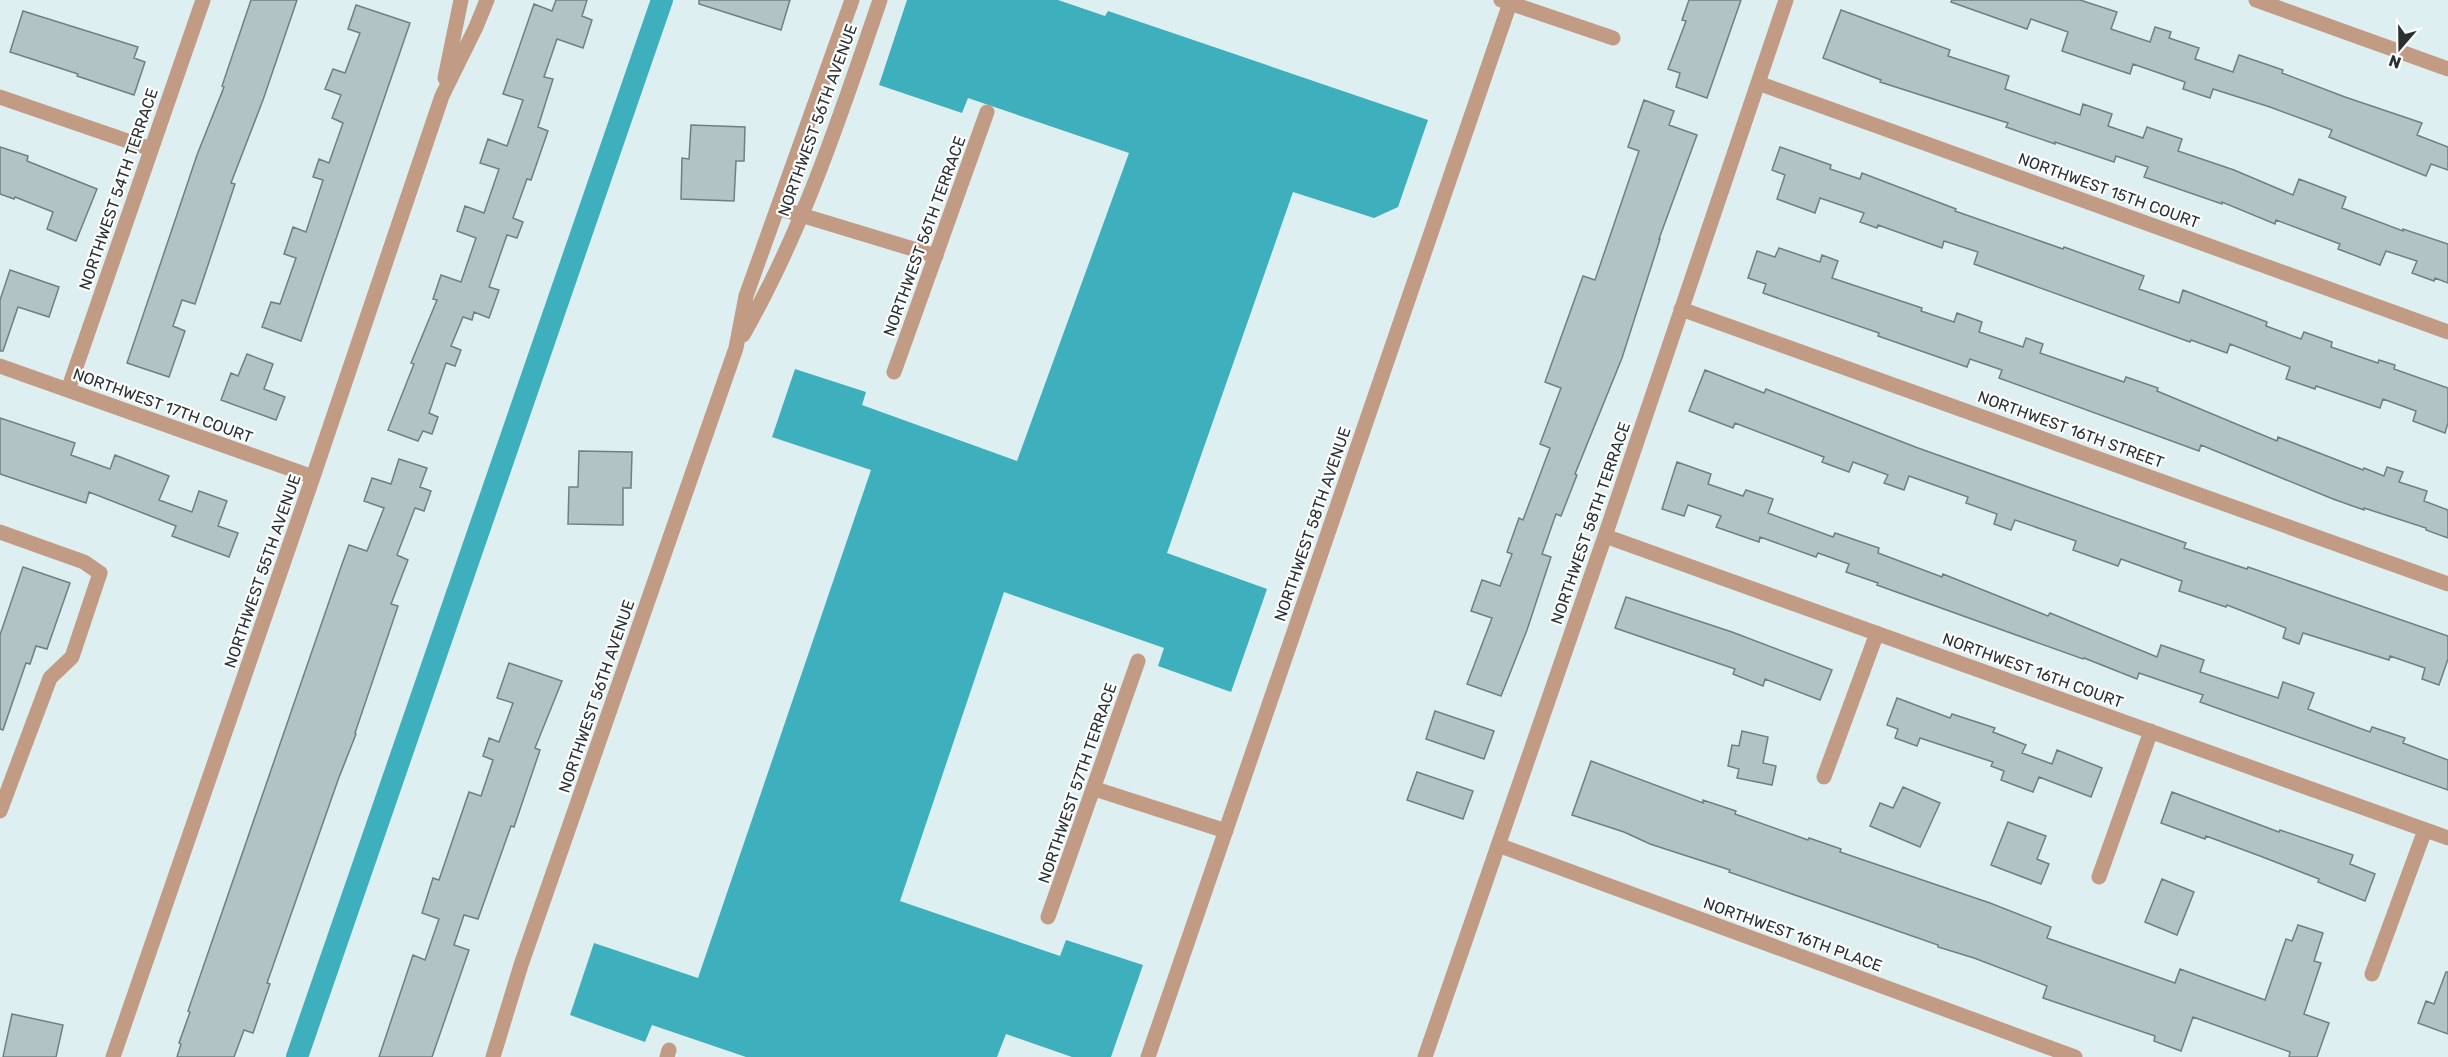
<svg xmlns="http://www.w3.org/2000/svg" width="2448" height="1057" font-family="Rubik,sans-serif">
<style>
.water{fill:#3eafbc}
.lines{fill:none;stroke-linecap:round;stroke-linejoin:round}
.canal{stroke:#3eafbc;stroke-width:22}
.building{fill:#b1c3c5;stroke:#708082;stroke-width:1.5}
.minor{stroke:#c19b83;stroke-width:15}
.tertiary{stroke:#c19b83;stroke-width:15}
.labels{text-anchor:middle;stroke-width:4.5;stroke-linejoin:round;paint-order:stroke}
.street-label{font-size:16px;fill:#2a3132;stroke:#fff}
</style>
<rect width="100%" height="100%" fill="#ddeff1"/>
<!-- water -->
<path class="water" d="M 907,0 L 1058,0 L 1105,16 L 1108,11 L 1428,120 L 1398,207 L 1374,218 L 1293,192 L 1167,553 L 1267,589 L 1231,692 L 1158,666 L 1164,648 L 1004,592 L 900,901 L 1060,956 L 1066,940 L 1143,965 L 1111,1057 L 1072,1057 L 1006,1034 L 997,1057 L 746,1057 L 652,1025 L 645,1042 L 570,1015 L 594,943 L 698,978 L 871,470 L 772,437 L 795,369 L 866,392 L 862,405 L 1017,461 L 1129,153 L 968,98 L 962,113 L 879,85 Z"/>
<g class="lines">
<!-- canal -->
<path class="canal" d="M 297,1057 L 662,0"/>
</g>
<!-- building -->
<path class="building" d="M 251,0 L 297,0 L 263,100 L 231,183 L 235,184 L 195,304 L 182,300 L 173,326 L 185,331 L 169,377 L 127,363 L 197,155 L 224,87 L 222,86 Z
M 556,0 L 587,0 L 582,16 L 592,20 L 583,48 L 557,39 L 544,77 L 553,79 L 538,127 L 548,131 L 531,180 L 527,179 L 513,218 L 523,222 L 517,238 L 507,235 L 489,287 L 499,290 L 489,318 L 474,312 L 472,320 L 463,317 L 451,346 L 461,350 L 455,366 L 446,363 L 429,413 L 438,417 L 432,434 L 423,431 L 418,441 L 388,430 L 414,364 L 411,363 L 437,300 L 433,299 L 441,275 L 461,282 L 476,238 L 457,231 L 465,206 L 484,213 L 499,169 L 480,163 L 488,139 L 507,146 L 523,100 L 503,94 L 534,4 L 552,11 Z
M 699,0 L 790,0 L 781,30 L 699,4 Z
M 1689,0 L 1741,0 L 1707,98 L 1676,87 L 1680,73 L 1668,69 L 1686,21 L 1682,20 Z
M 1952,0 L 2080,0 L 2117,12 L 2111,29 L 2150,42 L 2155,27 L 2171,32 L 2169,38 L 2199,48 L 2195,59 L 2233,72 L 2239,55 L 2283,70 L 2282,73 L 2345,97 L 2422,123 L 2417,135 L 2448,147 L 2448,170 L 2431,164 L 2426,176 L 2329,137 L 2332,130 L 2270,107 L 2213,89 L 2210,98 L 2183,89 L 2185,82 L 2133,64 L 2130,74 L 2062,51 L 2068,32 L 2031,19 L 2027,29 L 1951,2 Z
M 356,5 L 410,23 L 301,341 L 262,327 L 271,302 L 280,304 L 296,258 L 284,254 L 293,227 L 306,232 L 323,180 L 313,177 L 319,159 L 329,163 L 343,123 L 332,118 L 341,95 L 325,89 L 333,69 L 345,73 L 360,33 L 348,29 Z
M 1841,10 L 1950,50 L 1948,56 L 2009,76 L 2005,89 L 2080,115 L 2083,104 L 2112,114 L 2108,126 L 2143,138 L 2147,127 L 2182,139 L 2178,151 L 2234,170 L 2293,195 L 2299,179 L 2346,197 L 2342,208 L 2403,231 L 2403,229 L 2448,244 L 2448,283 L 2435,278 L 2434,281 L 2412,273 L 2417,261 L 2386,251 L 2380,265 L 2338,249 L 2340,244 L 2276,220 L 2275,224 L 2222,202 L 2222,204 L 2144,177 L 2148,167 L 2116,156 L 2114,162 L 2055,142 L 2055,144 L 2006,127 L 2008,123 L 1880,82 L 1881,80 L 1823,58 Z
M 23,11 L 138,47 L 134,58 L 145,62 L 134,95 L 77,76 L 78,74 L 10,52 Z
M 1644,100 L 1674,111 L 1669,125 L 1697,135 L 1659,239 L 1660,239 L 1622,358 L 1575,474 L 1577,475 L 1561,516 L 1556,514 L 1542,554 L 1551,557 L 1527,630 L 1501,696 L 1467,684 L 1492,618 L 1471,611 L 1482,580 L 1500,586 L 1512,554 L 1507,552 L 1519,518 L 1523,520 L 1550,448 L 1540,444 L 1561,388 L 1545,382 L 1583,276 L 1595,280 L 1639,151 L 1628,147 Z
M 691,125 L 745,127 L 744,161 L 736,161 L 734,201 L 681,199 L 682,158 L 689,159 Z
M 0,147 L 28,156 L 27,161 L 97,189 L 76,241 L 47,229 L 53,212 L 15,197 L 14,199 L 0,194 Z
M 1780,147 L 1831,165 L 1830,169 L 1860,179 L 1862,173 L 1956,209 L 1955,211 L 2063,249 L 2064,247 L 2144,276 L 2139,289 L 2179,303 L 2183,290 L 2267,322 L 2266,326 L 2301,339 L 2304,332 L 2332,342 L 2331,347 L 2378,363 L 2379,360 L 2395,365 L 2394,369 L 2448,388 L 2448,423 L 2445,433 L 2413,421 L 2416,411 L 2383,399 L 2380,408 L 2316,386 L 2315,389 L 2286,379 L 2290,367 L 2230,344 L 2227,353 L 2191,340 L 2190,342 L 1974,264 L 1978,252 L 1944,241 L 1942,248 L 1878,225 L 1877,228 L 1860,222 L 1864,213 L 1820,198 L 1815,213 L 1777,199 L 1785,175 L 1772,170 Z
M 1779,248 L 1820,262 L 1822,255 L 1838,261 L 1832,278 L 1922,308 L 1921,311 L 1954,322 L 1957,313 L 1982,322 L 1979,332 L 2023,347 L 2026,338 L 2043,344 L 2040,353 L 2124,382 L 2126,377 L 2158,388 L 2157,391 L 2277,441 L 2278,437 L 2363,470 L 2364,468 L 2384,476 L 2387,467 L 2403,472 L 2399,482 L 2427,491 L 2424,501 L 2448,510 L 2448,538 L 2426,530 L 2426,528 L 2364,508 L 2364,510 L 2333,499 L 2201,445 L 2199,451 L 1999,378 L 2002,370 L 1970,359 L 1967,367 L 1878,336 L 1879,333 L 1763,293 L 1766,284 L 1748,278 L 1757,251 L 1775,257 Z
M 10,270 L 59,287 L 49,317 L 18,307 L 3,351 L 0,351 L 0,300 Z
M 247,354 L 273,364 L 264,389 L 285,397 L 276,420 L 221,400 L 231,373 L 238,376 Z
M 1705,370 L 1764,393 L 1766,389 L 1918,448 L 2186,543 L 2184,548 L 2247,569 L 2248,567 L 2448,636 L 2448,659 L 2439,685 L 2422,679 L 2425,668 L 2390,656 L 2389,660 L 2303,633 L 2299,644 L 2283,638 L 2286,628 L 2227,605 L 2226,607 L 2179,591 L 2182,581 L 2121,559 L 2118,566 L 2073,550 L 2076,541 L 2015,520 L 2011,530 L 1994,524 L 1997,514 L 1966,503 L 1968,497 L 1909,476 L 1904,490 L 1884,483 L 1888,475 L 1853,462 L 1849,472 L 1822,462 L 1824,457 L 1735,423 L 1733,428 L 1689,411 Z
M 0,418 L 75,443 L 71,455 L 110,469 L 115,455 L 169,476 L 159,500 L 192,512 L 199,491 L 227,501 L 218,526 L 238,533 L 229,557 L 172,536 L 176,526 L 89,492 L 86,503 L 0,474 Z
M 579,451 L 632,452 L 631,488 L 623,488 L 623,525 L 568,524 L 569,487 L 578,487 Z
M 399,459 L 427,468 L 420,487 L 431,491 L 424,511 L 415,508 L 397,555 L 408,560 L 391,604 L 398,606 L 355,733 L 356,734 L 338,780 L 267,983 L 270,984 L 253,1033 L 244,1030 L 234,1057 L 177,1057 L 181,1044 L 179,1043 L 190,1012 L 188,1011 L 341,567 L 349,545 L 367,551 L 384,508 L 364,501 L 372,478 L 391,484 Z
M 1677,462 L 1711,474 L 1708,484 L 1743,496 L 1746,490 L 1773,499 L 1768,513 L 1833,537 L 1835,533 L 1879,548 L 1878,553 L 1942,577 L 1943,574 L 2048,616 L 2050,613 L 2157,657 L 2161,645 L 2204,660 L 2200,672 L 2278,698 L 2283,682 L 2314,693 L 2308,709 L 2370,732 L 2372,727 L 2405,738 L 2403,743 L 2448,760 L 2448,790 L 2200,702 L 2203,695 L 2139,673 L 2137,679 L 2084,658 L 2083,659 L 1877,585 L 1878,583 L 1846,572 L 1849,564 L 1818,553 L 1816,557 L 1760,537 L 1759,542 L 1716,527 L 1721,516 L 1688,505 L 1684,516 L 1662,509 Z
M 23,567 L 70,583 L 47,649 L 36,646 L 30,664 L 26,663 L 3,730 L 0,729 L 0,635 Z
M 1626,597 L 1732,632 L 1832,670 L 1820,700 L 1765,679 L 1763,686 L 1733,674 L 1735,669 L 1615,628 Z
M 509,663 L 562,681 L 535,748 L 540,750 L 514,827 L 511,826 L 478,919 L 464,915 L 454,945 L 469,950 L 432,1057 L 379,1057 L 413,955 L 425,960 L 439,919 L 422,913 L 433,878 L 439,880 L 469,792 L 481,796 L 493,760 L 483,756 L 489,738 L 499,742 L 513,703 L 497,698 Z
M 1897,698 L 1950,718 L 1952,714 L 1995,728 L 1993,732 L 2026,745 L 2022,753 L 2052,764 L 2057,750 L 2102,768 L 2091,797 L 2039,777 L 2033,792 L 2001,780 L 2004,771 L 1991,766 L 1993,762 L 1920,738 L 1917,746 L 1895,738 L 1898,729 L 1887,725 Z
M 1435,711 L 1494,731 L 1484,759 L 1426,739 Z
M 1742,731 L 1768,737 L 1763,763 L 1776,766 L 1772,785 L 1737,778 L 1739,769 L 1728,766 L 1732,745 L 1739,746 Z
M 1591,761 L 1703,803 L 1703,800 L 1736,811 L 1735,814 L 1808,840 L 1809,838 L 1841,849 L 1840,852 L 1990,903 L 2051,927 L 2047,938 L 2175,983 L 2180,969 L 2265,1000 L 2286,939 L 2292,941 L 2298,925 L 2323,933 L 2314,961 L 2321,963 L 2304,1014 L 2329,1023 L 2317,1057 L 2289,1057 L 2290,1052 L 2193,1017 L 2181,1051 L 2154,1041 L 2155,1036 L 2043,998 L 2047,986 L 1974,958 L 1938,947 L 1938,945 L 1729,872 L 1730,870 L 1650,844 L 1624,832 L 1572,815 Z
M 1417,772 L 1473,791 L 1463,819 L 1407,800 Z
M 1903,787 L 1940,803 L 1920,847 L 1870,826 L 1880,803 L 1893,808 Z
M 2172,792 L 2279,832 L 2280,830 L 2353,855 L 2350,864 L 2375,874 L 2365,901 L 2318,882 L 2319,879 L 2260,856 L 2206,836 L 2205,839 L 2161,823 Z
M 2008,822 L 2046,836 L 2037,859 L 2049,864 L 2041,884 L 1991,865 Z
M 2162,879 L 2194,892 L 2177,935 L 2145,922 Z
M 2446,972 L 2448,972 L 2448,1034 L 2418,1023 L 2426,1001 L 2434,1004 Z
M 12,1014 L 63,1025 L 56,1057 L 3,1057 Z"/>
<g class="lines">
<!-- minor -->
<path class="minor" d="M 1501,0 L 1613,38
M 2256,0 L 2448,69
M 445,78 L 461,0
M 1758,83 L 2448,332
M 0,97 L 151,149
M 778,208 L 936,256
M 1681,309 L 2448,584
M 0,366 L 313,477
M 894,372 L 987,112
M 68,390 L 203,0
M 0,532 L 84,562 L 100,573 L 72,657 L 50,678 L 0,811
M 1605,536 L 2448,838
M 1824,777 L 1877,633
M 1095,789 L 1226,831
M 1498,845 L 2075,1057
M 2099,877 L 2151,731
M 1048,917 L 1138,661
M 2372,974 L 2425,830
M 113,1057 L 313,477 L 442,96 L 476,27 L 487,0
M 667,1057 L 669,1050
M 1148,1057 L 1510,3
M 1425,1057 L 1605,536 L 1786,0"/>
<!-- tertiary -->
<path class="tertiary" d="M 743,335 C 803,230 841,114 880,0
M 493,1057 L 521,965 L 736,348 L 746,296 L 852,0"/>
</g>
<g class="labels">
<!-- street labels -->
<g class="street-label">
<text transform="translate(817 120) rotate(-70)" y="6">NORTHWEST 56TH AVENUE</text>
<text transform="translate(118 189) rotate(-71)" y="6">NORTHWEST 54TH TERRACE</text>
<text transform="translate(2109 190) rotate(20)" y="6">NORTHWEST 15TH COURT</text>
<text transform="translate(924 236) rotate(-70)" y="6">NORTHWEST 56TH TERRACE</text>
<text transform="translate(163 405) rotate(20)" y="6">NORTHWEST 17TH COURT</text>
<text transform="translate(2071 429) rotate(20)" y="6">NORTHWEST 16TH STREET</text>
<text transform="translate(1590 523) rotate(-71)" y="6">NORTHWEST 58TH TERRACE</text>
<text transform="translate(1312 524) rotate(-71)" y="6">NORTHWEST 58TH AVENUE</text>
<text transform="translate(262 571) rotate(-71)" y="6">NORTHWEST 55TH AVENUE</text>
<text transform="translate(2033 670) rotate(20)" y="6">NORTHWEST 16TH COURT</text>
<text transform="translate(596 696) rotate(-71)" y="6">NORTHWEST 56TH AVENUE</text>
<text transform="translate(1077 783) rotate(-71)" y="6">NORTHWEST 57TH TERRACE</text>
<text transform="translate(1793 934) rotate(20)" y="6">NORTHWEST 16TH PLACE</text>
</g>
</g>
<!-- north arrow -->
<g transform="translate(2400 48) rotate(200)" stroke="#ffffff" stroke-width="4.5" paint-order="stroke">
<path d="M0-4.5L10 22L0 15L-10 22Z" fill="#2a3132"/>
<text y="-9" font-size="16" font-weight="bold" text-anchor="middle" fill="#2a3132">N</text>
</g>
</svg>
